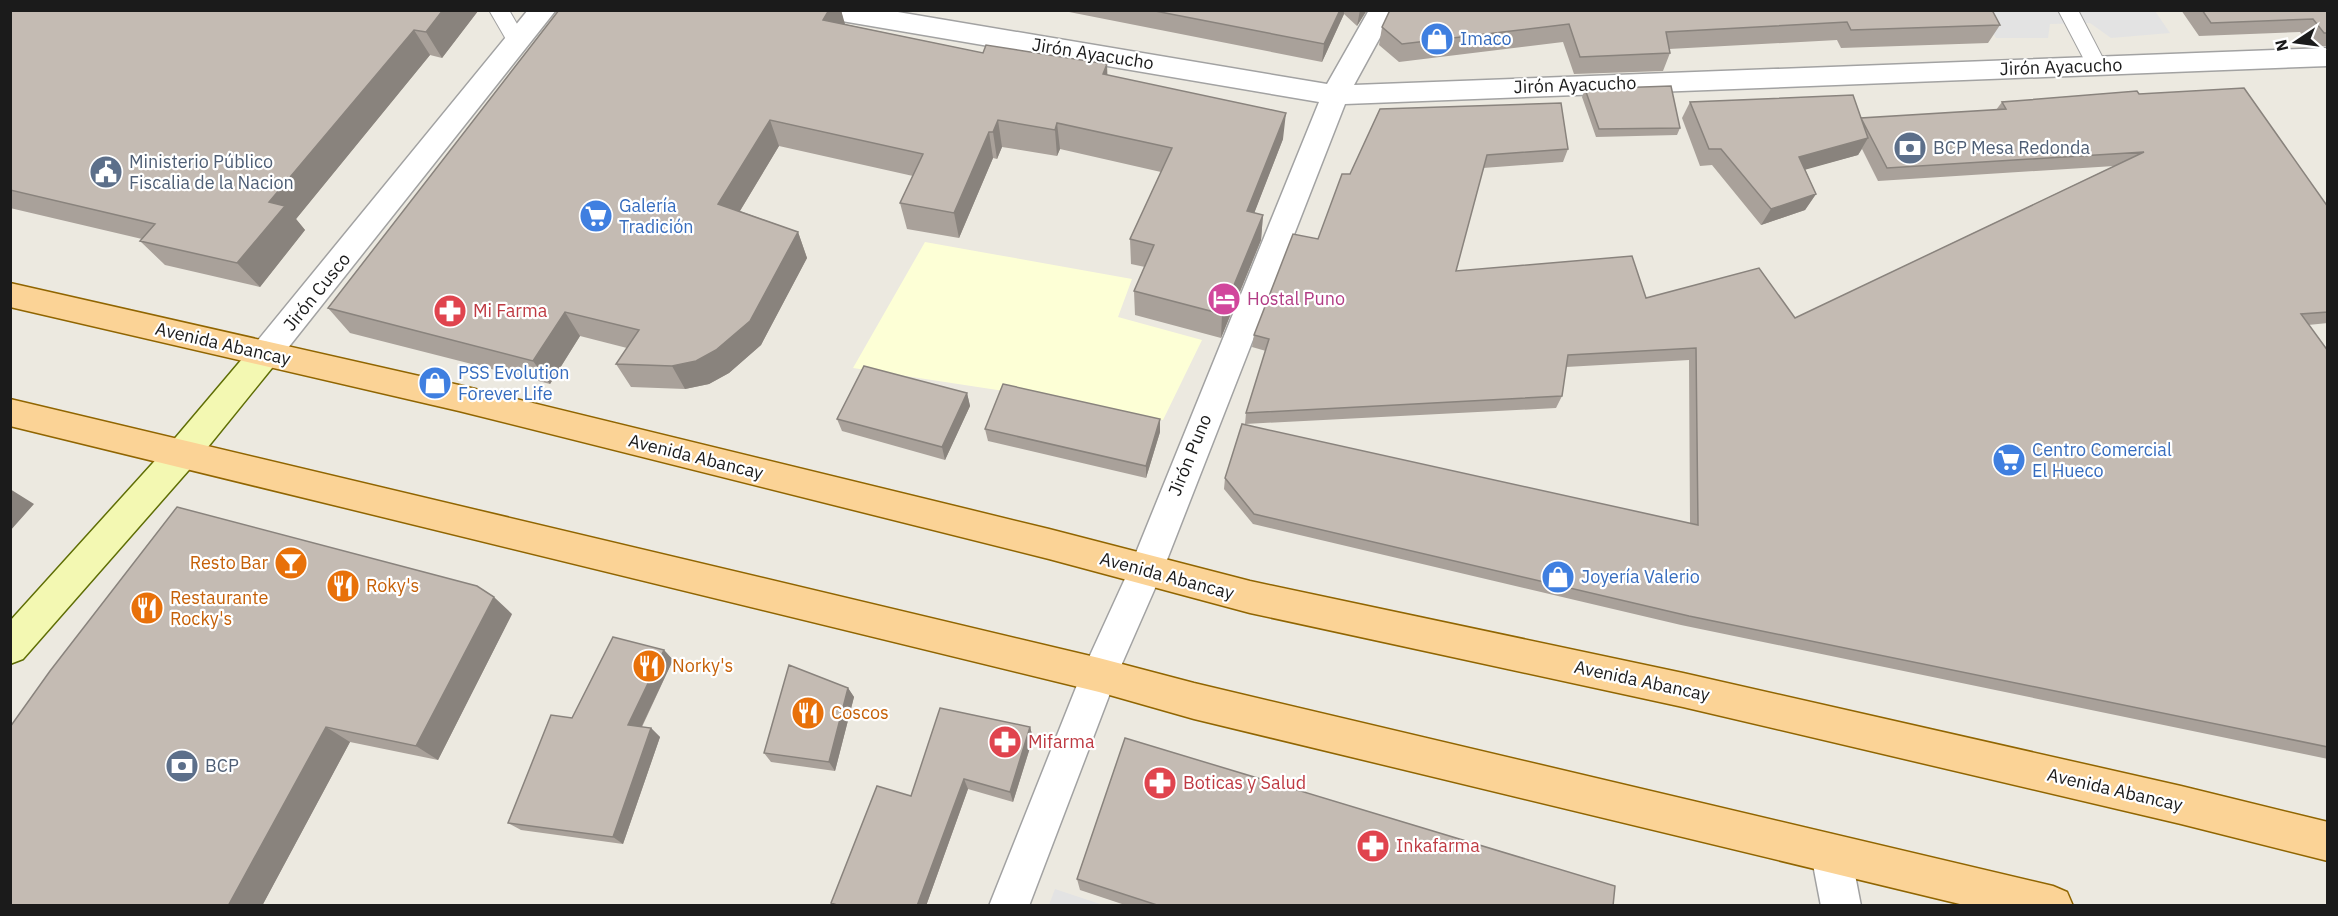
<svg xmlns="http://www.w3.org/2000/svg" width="2338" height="916" font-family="'IBM Plex Sans',sans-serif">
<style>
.education{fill:#fdffd6}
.parking{fill:#e3e3e3}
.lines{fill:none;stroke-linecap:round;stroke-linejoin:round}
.lane-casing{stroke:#a2a2a2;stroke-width:2}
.street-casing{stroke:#a2a2a2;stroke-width:3}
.secondary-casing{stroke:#5f6e05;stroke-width:3}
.primary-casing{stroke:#906501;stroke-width:3}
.lane{fill:#fff;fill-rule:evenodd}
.street{fill:#fff;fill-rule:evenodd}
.secondary{fill:#f3f8b2;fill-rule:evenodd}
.primary{fill:#fbd396;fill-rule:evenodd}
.wall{fill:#a9a19a}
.shaded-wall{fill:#89837d}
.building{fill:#c4bbb3;stroke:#89837d;stroke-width:1.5}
.labels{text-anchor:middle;stroke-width:4.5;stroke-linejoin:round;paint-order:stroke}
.shop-label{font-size:18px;fill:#366cbe;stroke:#fff;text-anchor:start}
.street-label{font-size:18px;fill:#1b1b1b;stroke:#fff}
.service-label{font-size:18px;fill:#4e5e75;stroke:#fff;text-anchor:start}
.hotel-label{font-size:18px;fill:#b23c85;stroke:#fff;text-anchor:start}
.health-label{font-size:18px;fill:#be3a42;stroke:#fff;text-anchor:start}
.food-label{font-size:18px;fill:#c56008;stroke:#fff;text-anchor:start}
</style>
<rect width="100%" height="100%" fill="#ece9e0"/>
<!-- education -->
<path class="education" d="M 925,242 L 1132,279 L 1118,317 L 1202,340 L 1163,420 L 1004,391 L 853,368 Z"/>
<!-- parking -->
<path class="parking" d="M 1980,11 L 2155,11 L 2170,33 L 2111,38 L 2090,23 L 2050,24 L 2048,38 L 1996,38 Z
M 1055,889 L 1103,905 L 1049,905 Z"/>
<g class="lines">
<defs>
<path id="lane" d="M 489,10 L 509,10 L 528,43 L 525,48 L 511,48 Z
M 2058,10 L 2078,10 L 2107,66 L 2104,71 L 2097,73 L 2090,71 Z"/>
<path id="street" d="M 528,10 L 556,10 L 276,363 L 265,367 L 254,363 L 249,354 L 254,345 Z
M 817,10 L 886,10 L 1327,84 L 1369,10 L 1395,10 L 1354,85 L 2328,48 L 2328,66 L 1345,104 L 1163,570 L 1117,675 L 1029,906 L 989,906 L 1081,675 L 1129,570 L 1319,102 L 830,19 L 821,16 Z
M 1831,834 L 1845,840 L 1851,854 L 1861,906 L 1821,906 L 1811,854 L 1817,840 Z"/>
<path id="secondary" d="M 265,341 L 276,345 L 281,354 L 276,363 L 195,463 L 23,659 L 10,664 L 10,621 L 171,443 L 254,345 Z"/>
<path id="primary" d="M 10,283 L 459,385 L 1049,529 L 1250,581 L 1683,673 L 2181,786 L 2328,822 L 2328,861 L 2181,824 L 1683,707 L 1250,613 L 1049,559 L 459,411 L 10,307 Z
M 10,399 L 1099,658 L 1194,683 L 2053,886 L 2067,892 L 2073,906 L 1968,906 L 1194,719 L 1099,692 L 10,426 Z"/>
</defs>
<!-- lane casing -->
<use href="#lane" class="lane-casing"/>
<!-- street casing -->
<use href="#street" class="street-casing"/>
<!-- secondary casing -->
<use href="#secondary" class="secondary-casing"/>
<!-- primary casing -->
<use href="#primary" class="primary-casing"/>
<!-- lane -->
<use href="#lane" class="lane"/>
<!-- street -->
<use href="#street" class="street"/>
<!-- secondary -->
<use href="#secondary" class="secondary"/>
<!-- primary -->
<use href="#primary" class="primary"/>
</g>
<!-- wall -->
<path class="wall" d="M 10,10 L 478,10 L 478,11 L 442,58 L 430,55 L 296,219 L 305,230 L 260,287 L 165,265 L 140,241 L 142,239 L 10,208 Z
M 559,10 L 841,10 L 844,24 L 983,53 L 1107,75 L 1283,139 L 1254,213 L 1263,215 L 1261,240 L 1221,338 L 1135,315 L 1134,291 L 1145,267 L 1131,264 L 1130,239 L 1161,172 L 1060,149 L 1057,156 L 1002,147 L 997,159 L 993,158 L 959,238 L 907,229 L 900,203 L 913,176 L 779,146 L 740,211 L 798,232 L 807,258 L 761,345 L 729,373 L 709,384 L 685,389 L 631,387 L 616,364 L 627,348 L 580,336 L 550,384 L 350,333 L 328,308 Z
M 1059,10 L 1367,10 L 1357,26 L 1344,14 L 1322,62 Z
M 1390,10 L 2000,25 L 1988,43 L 1841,48 L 1837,40 L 1669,49 L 1670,53 L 1663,71 L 1574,74 L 1563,42 L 1399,62 L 1379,45 L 1382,27 Z
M 2181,10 L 2328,10 L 2328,46 L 2311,46 L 2300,32 L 2199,36 Z
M 1585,89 L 1680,128 L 1677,135 L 1596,137 L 1582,97 Z
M 2139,94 L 2328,207 L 2328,323 L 2308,325 L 2328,351 L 2328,759 L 1681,625 L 1253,524 L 1224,489 L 1225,478 L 1690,524 L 1689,360 L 1566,367 L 1562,396 L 1556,408 L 1245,424 L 1246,413 L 1266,351 L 1252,347 L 1254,335 L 1318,239 L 1350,174 L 1380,109 L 1568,149 L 1563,162 L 1483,168 L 1456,271 L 1646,298 L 1795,318 L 2114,166 L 1878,181 L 1862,149 L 1858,155 L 1805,169 L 1816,194 L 1805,210 L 1761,225 L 1712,165 L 1700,166 L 1682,118 L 1690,102 L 1861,118 L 1996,110 L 2002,102 Z
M 967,393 L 970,406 L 945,460 L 842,431 L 837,419 Z
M 1160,419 L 1160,432 L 1146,478 L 988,441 L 985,429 Z
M 512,614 L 438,760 L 350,742 L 262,906 L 10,906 Z
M 664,650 L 673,660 L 642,727 L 651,728 L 660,737 L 623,844 L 521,830 L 508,823 Z
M 848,688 L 854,697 L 835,771 L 771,762 L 764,753 Z
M 1030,727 L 1033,738 L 1013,802 L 968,789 L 926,906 L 834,906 L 831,903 L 911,796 Z
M 1077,879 L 1613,906 L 1128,906 L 1080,890 Z"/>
<!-- shaded-wall -->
<path class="shaded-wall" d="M 443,10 L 478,11 L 442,58 L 426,32 Z
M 829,10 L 841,10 L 845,24 L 831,47 L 823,20 Z
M 1340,10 L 1344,10 L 1344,14 L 1322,62 L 1324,44 Z
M 1360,10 L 1367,10 L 1357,26 Z
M 414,30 L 430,55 L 296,219 L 305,230 L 260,287 L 237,263 L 269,202 Z
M 1107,64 L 1108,91 L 1103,74 Z
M 1286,113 L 1283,139 L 1245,237 L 1247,211 Z
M 770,120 L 779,146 L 729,229 L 718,204 Z
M 998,120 L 1002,147 L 997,159 L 993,132 Z
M 1057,123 L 1060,149 L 1057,156 L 1055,130 Z
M 989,132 L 993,158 L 959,238 L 954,213 Z
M 1868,138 L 1858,155 L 1790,174 L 1799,157 Z
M 1816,194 L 1805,210 L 1761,225 L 1771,209 Z
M 1263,215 L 1261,240 L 1221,338 L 1222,314 Z
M 798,232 L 807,258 L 761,345 L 729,373 L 709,384 L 685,389 L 672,366 Z
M 565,312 L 580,336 L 550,384 L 533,361 Z
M 967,393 L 970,406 L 945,460 L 942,447 Z
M 1160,419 L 1160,432 L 1146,478 L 1146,466 Z
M 10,489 L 34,504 L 10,531 Z
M 494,597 L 512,614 L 438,760 L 416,746 Z
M 664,650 L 673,660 L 638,734 L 628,725 Z
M 848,688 L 854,697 L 835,771 L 829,762 Z
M 326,727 L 350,742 L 262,906 L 228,906 Z
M 1030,727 L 1033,738 L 1013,802 L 1010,792 Z
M 651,728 L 660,737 L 623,844 L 613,837 Z
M 964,779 L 968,789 L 926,906 L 917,906 Z"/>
<!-- building -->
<path class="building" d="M 10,10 L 443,10 L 426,32 L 414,30 L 269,202 L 285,206 L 237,263 L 140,241 L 155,224 L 10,190 Z
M 559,10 L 829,10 L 823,20 L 983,53 L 986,45 L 1107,64 L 1103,74 L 1286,113 L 1247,211 L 1263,215 L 1222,314 L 1134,291 L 1154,245 L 1130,239 L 1172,148 L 1057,123 L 1055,130 L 998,120 L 993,132 L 989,132 L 954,213 L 900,203 L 923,154 L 770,120 L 718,204 L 798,232 L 750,321 L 716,350 L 696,361 L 672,366 L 616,364 L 639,330 L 565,312 L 533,361 L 328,308 Z
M 1150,10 L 1340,10 L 1324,44 Z
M 1390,10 L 1992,10 L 2000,25 L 1851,30 L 1847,22 L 1666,32 L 1670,53 L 1580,57 L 1569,24 L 1402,44 L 1382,27 Z
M 2202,10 L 2328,10 L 2328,33 L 2324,33 L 2313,19 L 2211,23 Z
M 1671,86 L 1680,128 L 1599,129 L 1585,89 Z
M 2244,88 L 2328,207 L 2328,312 L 2301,314 L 2328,351 L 2328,747 L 1689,616 L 1254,514 L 1225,478 L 1242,424 L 1698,525 L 1696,348 L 1568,355 L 1562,396 L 1246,413 L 1269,339 L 1254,335 L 1293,234 L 1318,239 L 1342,174 L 1350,174 L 1380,109 L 1561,103 L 1568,149 L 1487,155 L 1456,271 L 1632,256 L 1646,298 L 1759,268 L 1795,318 L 2144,152 L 1887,168 L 1861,118 L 2006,109 L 2002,102 L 2137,91 L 2139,94 Z
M 1853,95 L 1868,138 L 1799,157 L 1816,194 L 1771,209 L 1721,149 L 1709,149 L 1690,102 Z
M 864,366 L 967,393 L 942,447 L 837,419 Z
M 1003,384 L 1160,419 L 1146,466 L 985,429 Z
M 177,507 L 477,586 L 494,597 L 416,746 L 326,727 L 228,906 L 10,906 L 10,727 L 50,671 Z
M 613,637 L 664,650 L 628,725 L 651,728 L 613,837 L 508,823 L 551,715 L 572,718 Z
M 789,665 L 848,688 L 829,762 L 764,753 Z
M 940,708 L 1030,727 L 1010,792 L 964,779 L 917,906 L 840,906 L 831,903 L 877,786 L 911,796 Z
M 1125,738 L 1615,886 L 1613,906 L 1160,906 L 1077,879 Z"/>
<!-- icons -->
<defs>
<symbol id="shop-disc" viewBox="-11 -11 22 22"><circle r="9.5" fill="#3f7fe0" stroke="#fff"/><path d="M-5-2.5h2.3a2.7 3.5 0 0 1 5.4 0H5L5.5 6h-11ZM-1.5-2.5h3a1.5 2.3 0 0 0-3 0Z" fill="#fff"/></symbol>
<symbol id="bank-disc" viewBox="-11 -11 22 22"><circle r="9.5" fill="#5c6f8a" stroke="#fff"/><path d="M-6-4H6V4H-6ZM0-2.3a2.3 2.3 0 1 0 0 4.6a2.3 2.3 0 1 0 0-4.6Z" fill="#fff"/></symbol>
<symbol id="civic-disc" viewBox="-11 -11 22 22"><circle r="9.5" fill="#5c6f8a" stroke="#fff"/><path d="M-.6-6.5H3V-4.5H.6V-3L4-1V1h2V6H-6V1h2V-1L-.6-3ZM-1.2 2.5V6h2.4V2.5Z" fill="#fff"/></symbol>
<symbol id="supermarket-disc" viewBox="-11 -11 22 22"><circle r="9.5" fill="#3f7fe0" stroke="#fff"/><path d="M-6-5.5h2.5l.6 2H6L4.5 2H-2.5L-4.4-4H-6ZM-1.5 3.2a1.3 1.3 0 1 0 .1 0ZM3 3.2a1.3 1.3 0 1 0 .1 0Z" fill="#fff"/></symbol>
<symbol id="hotel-disc" viewBox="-11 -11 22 22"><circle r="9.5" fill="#d1479c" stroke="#fff"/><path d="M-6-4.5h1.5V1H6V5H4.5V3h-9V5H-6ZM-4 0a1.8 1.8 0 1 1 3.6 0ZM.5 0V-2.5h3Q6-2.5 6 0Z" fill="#fff"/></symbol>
<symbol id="pharmacy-disc" viewBox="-11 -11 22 22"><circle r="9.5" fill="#e0444e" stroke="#fff"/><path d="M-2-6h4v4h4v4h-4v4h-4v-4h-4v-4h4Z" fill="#fff"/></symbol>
<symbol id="bar-disc" viewBox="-11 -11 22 22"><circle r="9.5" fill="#e8710a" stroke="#fff"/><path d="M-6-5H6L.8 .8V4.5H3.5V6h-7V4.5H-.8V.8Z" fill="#fff"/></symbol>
<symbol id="restaurant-disc" viewBox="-11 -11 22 22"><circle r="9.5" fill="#e8710a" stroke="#fff"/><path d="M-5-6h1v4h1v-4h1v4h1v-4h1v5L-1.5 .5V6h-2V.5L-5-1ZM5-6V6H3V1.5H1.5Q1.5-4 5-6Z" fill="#fff"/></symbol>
</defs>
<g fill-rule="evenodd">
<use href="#shop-disc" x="1418" y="20" width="38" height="38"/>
<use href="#bank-disc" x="1891" y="129" width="38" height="38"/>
<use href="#civic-disc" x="87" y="153" width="38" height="38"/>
<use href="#supermarket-disc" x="577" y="197" width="38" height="38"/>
<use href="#hotel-disc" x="1205" y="280" width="38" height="38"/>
<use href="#pharmacy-disc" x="431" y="292" width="38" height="38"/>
<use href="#shop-disc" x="416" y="364" width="38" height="38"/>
<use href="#supermarket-disc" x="1990" y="441" width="38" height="38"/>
<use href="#bar-disc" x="272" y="544" width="38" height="38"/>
<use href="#shop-disc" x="1539" y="558" width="38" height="38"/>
<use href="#restaurant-disc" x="324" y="567" width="38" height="38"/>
<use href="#restaurant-disc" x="128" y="589" width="38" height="38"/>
<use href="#restaurant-disc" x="630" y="647" width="38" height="38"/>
<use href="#restaurant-disc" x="789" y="694" width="38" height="38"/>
<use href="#pharmacy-disc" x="986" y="723" width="38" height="38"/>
<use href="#bank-disc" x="163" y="747" width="38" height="38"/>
<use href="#pharmacy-disc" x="1141" y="764" width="38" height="38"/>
<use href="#pharmacy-disc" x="1354" y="827" width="38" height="38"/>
</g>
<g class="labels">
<!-- shop labels -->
<g class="shop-label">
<text x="1460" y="45">Imaco</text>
<text x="619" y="212">Galería<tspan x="619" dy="21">Tradición</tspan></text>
<text x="458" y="379">PSS Evolution<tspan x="458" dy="21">Forever Life</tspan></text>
<text x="2032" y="456">Centro Comercial<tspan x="2032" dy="21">El Hueco</tspan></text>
<text x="1581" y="583">Joyería Valerio</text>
</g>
<!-- street labels -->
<g class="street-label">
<text transform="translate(1093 54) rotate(9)" y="6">Jirón Ayacucho</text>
<text transform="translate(2061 67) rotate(-2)" y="6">Jirón Ayacucho</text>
<text transform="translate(1575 85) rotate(-2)" y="6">Jirón Ayacucho</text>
<text transform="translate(317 292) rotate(-51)" y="6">Jirón Cusco</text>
<text transform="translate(223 344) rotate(13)" y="6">Avenida Abancay</text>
<text transform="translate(1190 455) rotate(-68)" y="6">Jirón Puno</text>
<text transform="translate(696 457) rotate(14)" y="6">Avenida Abancay</text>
<text transform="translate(1167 576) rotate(15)" y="6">Avenida Abancay</text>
<text transform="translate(1642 681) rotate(12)" y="6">Avenida Abancay</text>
<text transform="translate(2115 790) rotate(13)" y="6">Avenida Abancay</text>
</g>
<!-- service labels -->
<g class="service-label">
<text x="1933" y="154">BCP Mesa Redonda</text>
<text x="129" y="168">Ministerio Público<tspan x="129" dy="21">Fiscalia de la Nacion</tspan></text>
<text x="205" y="772">BCP</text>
</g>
<!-- hotel labels -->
<g class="hotel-label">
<text x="1247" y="305">Hostal Puno</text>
</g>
<!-- health labels -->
<g class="health-label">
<text x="473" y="317">Mi Farma</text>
<text x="1028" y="748">Mifarma</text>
<text x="1183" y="789">Boticas y Salud</text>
<text x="1396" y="852">Inkafarma</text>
</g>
<!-- food labels -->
<g class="food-label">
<text x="268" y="569" text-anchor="end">Resto Bar</text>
<text x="366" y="592">Roky's</text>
<text x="170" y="604">Restaurante<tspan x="170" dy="21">Rocky's</tspan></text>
<text x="672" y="672">Norky's</text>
<text x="831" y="719">Coscos</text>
</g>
</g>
<!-- border -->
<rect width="2338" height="916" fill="none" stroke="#1b1b1b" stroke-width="24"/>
<!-- north arrow -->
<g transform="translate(2296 42) rotate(257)" stroke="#ffffff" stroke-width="4.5" paint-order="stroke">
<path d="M0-4.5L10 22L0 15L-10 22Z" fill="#1b1b1b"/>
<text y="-9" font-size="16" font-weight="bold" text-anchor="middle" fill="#1b1b1b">N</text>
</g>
</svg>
